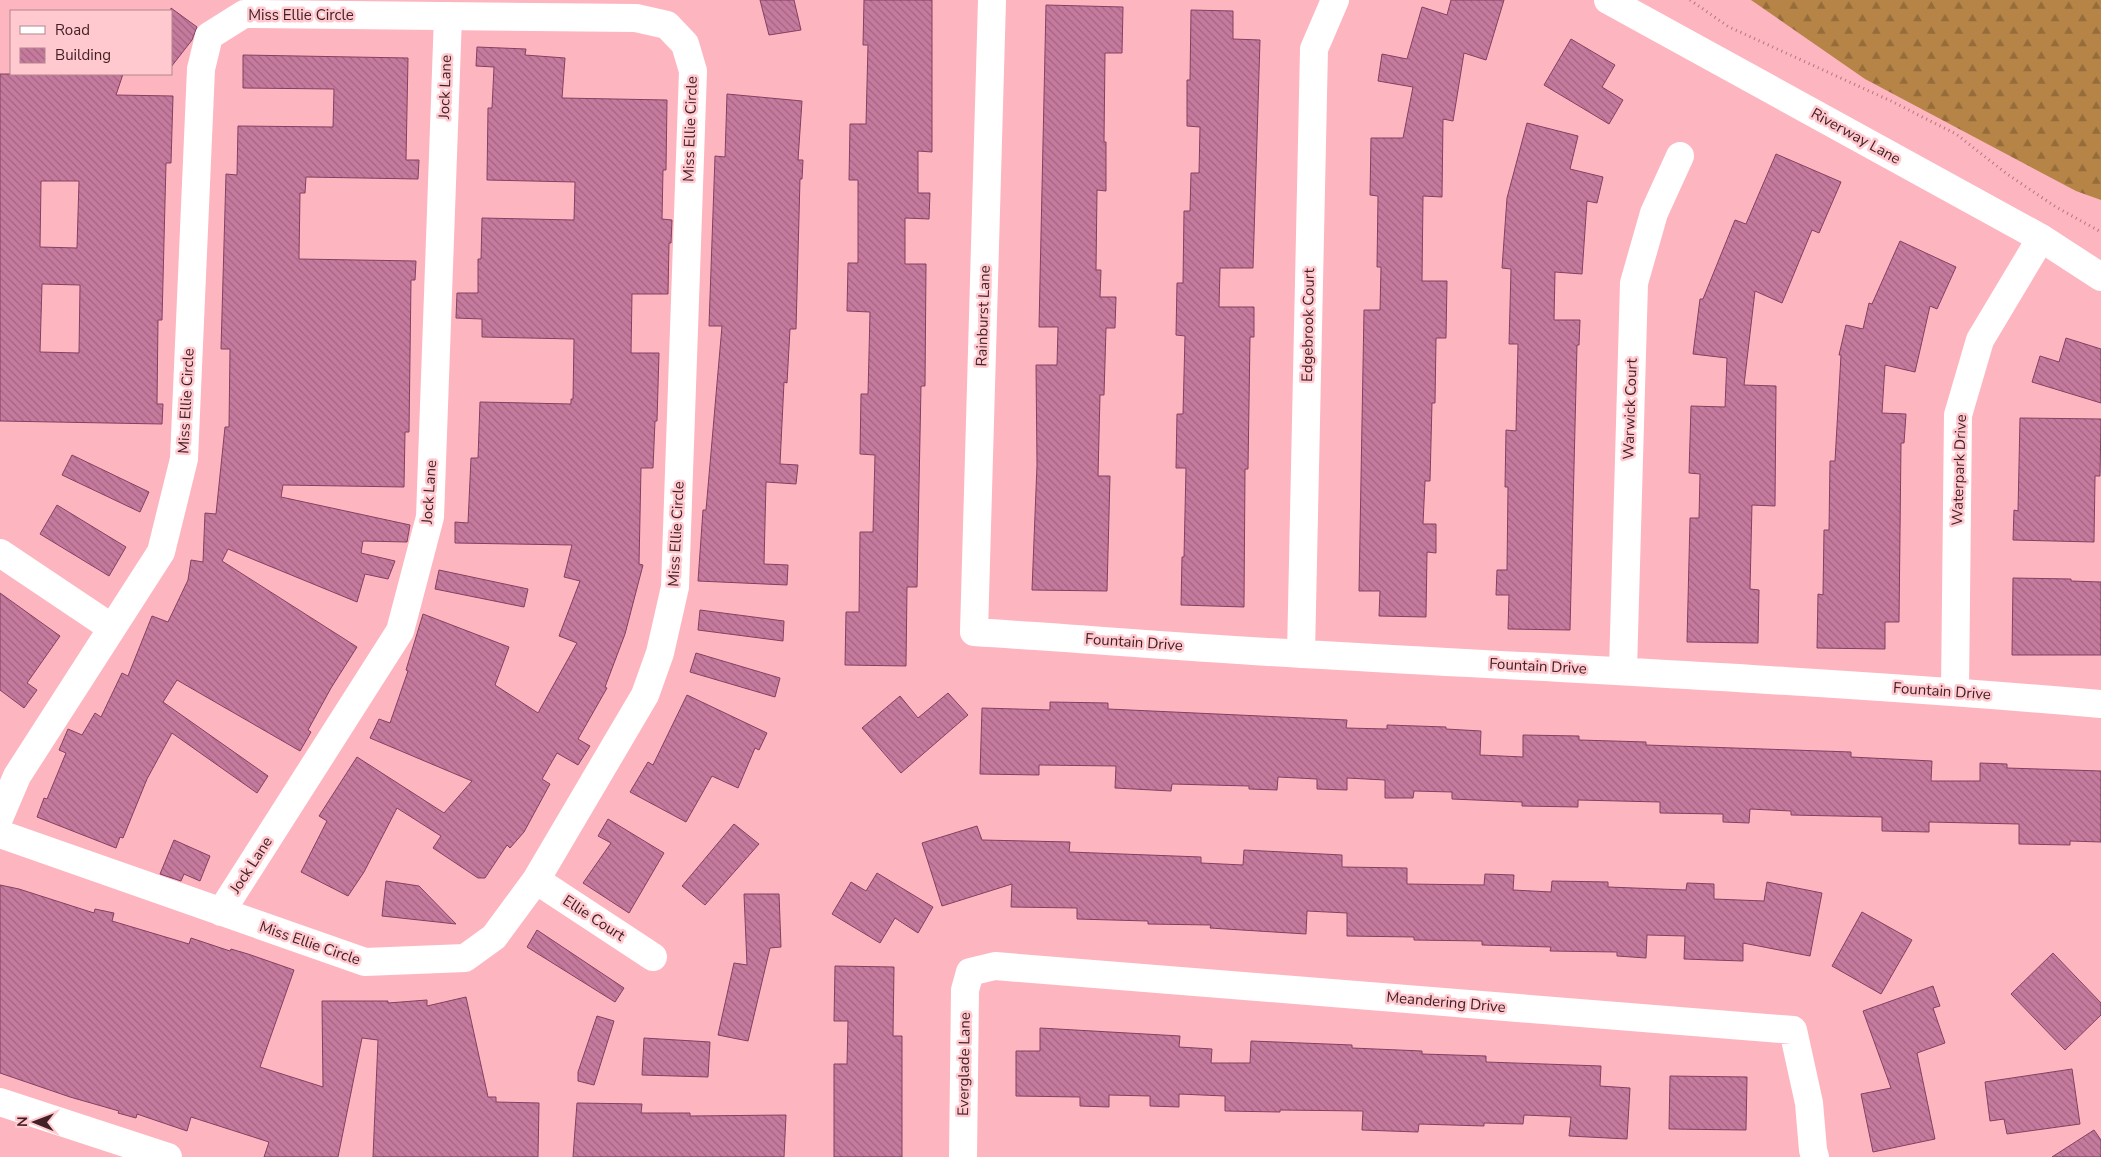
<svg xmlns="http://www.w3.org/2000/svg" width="2101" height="1157" font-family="'Nunito Sans',sans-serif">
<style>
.forest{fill:url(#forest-firs)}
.building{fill:url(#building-back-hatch);stroke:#844062;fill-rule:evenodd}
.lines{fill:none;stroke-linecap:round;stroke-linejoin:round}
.path{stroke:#af787f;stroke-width:3;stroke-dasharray:1 4;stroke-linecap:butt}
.minor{stroke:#fff;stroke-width:28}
.labels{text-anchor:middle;stroke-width:5;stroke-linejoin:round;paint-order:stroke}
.street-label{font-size:15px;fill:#422026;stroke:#ffc9cf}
</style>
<defs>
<pattern id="forest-firs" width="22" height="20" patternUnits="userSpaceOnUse" patternTransform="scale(1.25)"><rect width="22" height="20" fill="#b58446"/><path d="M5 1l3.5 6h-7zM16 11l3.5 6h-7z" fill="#956c3a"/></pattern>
<pattern id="building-back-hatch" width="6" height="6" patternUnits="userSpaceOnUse" patternTransform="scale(1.25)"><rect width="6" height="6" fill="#c67b9e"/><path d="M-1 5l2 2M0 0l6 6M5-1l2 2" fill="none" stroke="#a26481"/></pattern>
</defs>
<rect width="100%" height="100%" fill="#fdb6bf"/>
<!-- forest -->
<path class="forest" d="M 1751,0 L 2101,0 L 2101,200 L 2076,191 L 1865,79 Z"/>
<!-- building -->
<path class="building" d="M 760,0 L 794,0 L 801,30 L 769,35 Z
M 864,0 L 932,0 L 932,152 L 918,151 L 918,193 L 930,193 L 929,219 L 905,218 L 905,264 L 926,264 L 925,386 L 921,386 L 917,587 L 907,587 L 906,666 L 845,665 L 846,612 L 859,612 L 860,532 L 873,532 L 875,455 L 860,454 L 861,394 L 868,394 L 870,312 L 847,311 L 848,263 L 858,263 L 858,180 L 849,180 L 850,124 L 866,124 L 868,45 L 863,45 Z
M 1451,0 L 1504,0 L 1486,60 L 1464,53 L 1453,121 L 1443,119 L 1442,197 L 1423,196 L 1422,281 L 1447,281 L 1446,338 L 1436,338 L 1435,403 L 1432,403 L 1430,481 L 1425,481 L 1423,524 L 1436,524 L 1436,553 L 1427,552 L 1426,617 L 1379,616 L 1380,591 L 1359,591 L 1364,310 L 1380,310 L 1381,267 L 1377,267 L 1378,196 L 1370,195 L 1371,138 L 1403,138 L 1413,87 L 1378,81 L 1382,54 L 1407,59 L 1422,7 L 1447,15 Z
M 1046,5 L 1123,7 L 1122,53 L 1105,53 L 1104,142 L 1106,142 L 1106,191 L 1097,190 L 1096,270 L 1101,270 L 1100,297 L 1116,297 L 1115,328 L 1106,328 L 1104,395 L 1100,395 L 1098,476 L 1110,476 L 1107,591 L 1032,590 L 1037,465 L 1036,365 L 1057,365 L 1058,327 L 1039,327 Z
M 171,8 L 197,27 L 192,40 L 171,67 Z
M 1191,10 L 1233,11 L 1233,39 L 1260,40 L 1253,268 L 1220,268 L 1219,307 L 1254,307 L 1254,337 L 1250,337 L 1248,469 L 1245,469 L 1244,607 L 1181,605 L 1182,557 L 1184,557 L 1186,468 L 1176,468 L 1177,414 L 1183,414 L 1185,336 L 1176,335 L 1177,283 L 1183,283 L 1184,211 L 1190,211 L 1191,173 L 1199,173 L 1200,127 L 1187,126 L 1187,80 L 1190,80 Z
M 1571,39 L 1615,65 L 1602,87 L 1623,100 L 1609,124 L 1544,85 Z
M 477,47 L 526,49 L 525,55 L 565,58 L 562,98 L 667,100 L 666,170 L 663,170 L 662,219 L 672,220 L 671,243 L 669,243 L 668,294 L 632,294 L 631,353 L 659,353 L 657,421 L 655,421 L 653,468 L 641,468 L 639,564 L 643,565 L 625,634 L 605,687 L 607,688 L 578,739 L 590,746 L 578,765 L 557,753 L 542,779 L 550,784 L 524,832 L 510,848 L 507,845 L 485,878 L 478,878 L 433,848 L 441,836 L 397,808 L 364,872 L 348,896 L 301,872 L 327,821 L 319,816 L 357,757 L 444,813 L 472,781 L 370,738 L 379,719 L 390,723 L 408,671 L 406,670 L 423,614 L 509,647 L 495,685 L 538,713 L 577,643 L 559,636 L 580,581 L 564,577 L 572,545 L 455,543 L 455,522 L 468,523 L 471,458 L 478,458 L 480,402 L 571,404 L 571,399 L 573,399 L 574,339 L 482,337 L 482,319 L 456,318 L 457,293 L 478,293 L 478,259 L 481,259 L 482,218 L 574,220 L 575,182 L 487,180 L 488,108 L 492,108 L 494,67 L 476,66 Z
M 243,55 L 408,58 L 406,160 L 419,160 L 418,179 L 306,177 L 305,193 L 300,193 L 299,259 L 416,261 L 415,280 L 411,280 L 409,432 L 405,432 L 404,487 L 283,485 L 281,497 L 410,525 L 407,542 L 363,541 L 361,553 L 395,561 L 388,579 L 365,574 L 357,602 L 228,549 L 222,561 L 357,647 L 331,688 L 308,730 L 311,732 L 300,751 L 177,680 L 163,702 L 268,776 L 257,793 L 172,733 L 147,779 L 123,838 L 120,837 L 116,848 L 37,817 L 44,798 L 47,799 L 66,753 L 59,750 L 68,729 L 82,735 L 95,713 L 101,717 L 122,673 L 128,676 L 152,616 L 168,622 L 188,580 L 191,560 L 203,562 L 205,513 L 216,514 L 225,427 L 229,427 L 230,349 L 221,349 L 226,174 L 237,175 L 238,126 L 333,127 L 334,89 L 243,88 Z
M 0,74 L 123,74 L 116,95 L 173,96 L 171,163 L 166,163 L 162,320 L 158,320 L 157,404 L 163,404 L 162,424 L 0,421 ZM 41,181 L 79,181 L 77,248 L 40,247 ZM 42,284 L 80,285 L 79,353 L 40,352 Z
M 727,94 L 802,101 L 798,160 L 803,160 L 802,179 L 800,179 L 796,329 L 790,329 L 787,383 L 784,382 L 780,464 L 798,465 L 796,484 L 766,482 L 764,564 L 788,565 L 787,585 L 698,581 L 703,510 L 706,510 L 722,326 L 709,326 L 715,156 L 725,157 Z
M 1527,123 L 1578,136 L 1570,169 L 1603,177 L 1597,203 L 1587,201 L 1582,274 L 1555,272 L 1554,320 L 1580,320 L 1579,345 L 1577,345 L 1570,630 L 1508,629 L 1509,595 L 1496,595 L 1497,570 L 1507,570 L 1508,487 L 1505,487 L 1506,430 L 1516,431 L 1518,344 L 1509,344 L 1511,269 L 1502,268 L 1507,198 Z
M 1776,154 L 1841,182 L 1819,233 L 1812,230 L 1782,303 L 1755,291 L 1744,385 L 1776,386 L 1775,506 L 1752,505 L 1750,589 L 1759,590 L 1758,643 L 1687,642 L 1690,518 L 1699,518 L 1700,474 L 1689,473 L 1691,406 L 1725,407 L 1727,358 L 1693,354 L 1700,299 L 1703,299 L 1735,220 L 1746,224 Z
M 1900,241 L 1956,267 L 1937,309 L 1930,306 L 1915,372 L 1885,365 L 1882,413 L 1906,414 L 1904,443 L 1901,443 L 1899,622 L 1885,622 L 1885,649 L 1817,648 L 1818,594 L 1823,595 L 1824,530 L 1829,530 L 1830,461 L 1835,461 L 1841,355 L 1839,355 L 1846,325 L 1863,329 L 1869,303 L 1872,304 Z
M 2066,338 L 2101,349 L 2101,403 L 2032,382 L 2040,356 L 2059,362 Z
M 2020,418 L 2101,419 L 2100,476 L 2095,476 L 2094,542 L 2013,540 L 2014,510 L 2018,511 Z
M 72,455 L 149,492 L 140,512 L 62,475 Z
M 57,505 L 126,547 L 109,576 L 40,534 Z
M 439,570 L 528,589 L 524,607 L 435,589 Z
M 2013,578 L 2071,579 L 2071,581 L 2101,582 L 2101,655 L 2012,655 Z
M 0,593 L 60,636 L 27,683 L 37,690 L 24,708 L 0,690 Z
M 700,610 L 784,621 L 783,641 L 698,630 Z
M 696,653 L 780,678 L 775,697 L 690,672 Z
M 948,693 L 968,715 L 901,773 L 862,728 L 900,696 L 918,718 Z
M 687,695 L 767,733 L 759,750 L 755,748 L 738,788 L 712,776 L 686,822 L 630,792 L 648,762 L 653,765 Z
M 1050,702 L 1108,703 L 1108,709 L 1347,720 L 1346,728 L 1387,729 L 1387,725 L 1446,727 L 1446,729 L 1481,731 L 1480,755 L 1523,757 L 1523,735 L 1579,736 L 1579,740 L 1646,742 L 1646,745 L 1851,752 L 1851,757 L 1932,761 L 1931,781 L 1980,781 L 1980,763 L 2007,764 L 2007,768 L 2101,771 L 2101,842 L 2070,841 L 2070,845 L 2019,844 L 2019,824 L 1929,822 L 1929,832 L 1882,831 L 1882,817 L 1791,815 L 1791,811 L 1750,809 L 1749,823 L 1723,822 L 1723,814 L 1660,813 L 1660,802 L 1578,800 L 1578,807 L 1522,806 L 1522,802 L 1452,799 L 1452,792 L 1414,791 L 1413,798 L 1385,798 L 1385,780 L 1347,778 L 1347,790 L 1317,789 L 1317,779 L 1278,777 L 1277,790 L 1249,789 L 1249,786 L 1172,784 L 1171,791 L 1115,788 L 1116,766 L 1039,765 L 1039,775 L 980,774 L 982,708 L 1050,710 Z
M 608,819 L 664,853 L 629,913 L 583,883 L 611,843 L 598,836 Z
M 734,824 L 759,844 L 705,905 L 682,886 Z
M 977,826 L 982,840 L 1070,842 L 1069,852 L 1201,857 L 1201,863 L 1243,865 L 1244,850 L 1342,855 L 1342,867 L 1407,868 L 1407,884 L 1484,885 L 1485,874 L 1514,875 L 1513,890 L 1551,892 L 1552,881 L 1608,882 L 1608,887 L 1686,890 L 1687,883 L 1714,884 L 1714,899 L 1764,901 L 1767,882 L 1822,893 L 1810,956 L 1743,943 L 1743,961 L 1684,959 L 1685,936 L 1647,935 L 1646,958 L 1617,956 L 1617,952 L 1550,951 L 1551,947 L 1482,945 L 1482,941 L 1414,940 L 1414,937 L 1347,936 L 1347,913 L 1307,911 L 1306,934 L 1210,928 L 1211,925 L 1148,924 L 1148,921 L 1077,919 L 1077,908 L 1011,907 L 1012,884 L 942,906 L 922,843 Z
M 174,840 L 210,856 L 200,881 L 184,874 L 181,881 L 160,874 Z
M 877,873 L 933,907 L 918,933 L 895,918 L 880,943 L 832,914 L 851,882 L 866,891 Z
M 386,881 L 419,886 L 456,924 L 382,916 Z
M 0,885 L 19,889 L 94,913 L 95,909 L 114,913 L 112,921 L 189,944 L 191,938 L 230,951 L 231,949 L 248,954 L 294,970 L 260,1067 L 323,1087 L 322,1001 L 388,1001 L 388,1003 L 427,1000 L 427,1006 L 466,997 L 488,1097 L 496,1097 L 496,1102 L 539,1103 L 538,1157 L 373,1157 L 378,1040 L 362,1038 L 338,1157 L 264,1157 L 269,1142 L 191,1117 L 187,1131 L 137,1114 L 136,1118 L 118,1113 L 119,1111 L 70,1097 L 0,1073 Z
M 744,894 L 779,894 L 781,947 L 770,948 L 748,1041 L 718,1035 L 734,963 L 747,965 Z
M 1862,912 L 1912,940 L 1881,994 L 1832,966 Z
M 537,930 L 624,988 L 615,1002 L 527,947 Z
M 2053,953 L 2101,1003 L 2101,1015 L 2065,1050 L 2011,994 Z
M 835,966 L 894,967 L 893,1036 L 902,1036 L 902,1157 L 834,1157 L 834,1064 L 847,1064 L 848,1021 L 834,1021 Z
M 1933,986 L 1940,1006 L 1933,1008 L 1945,1043 L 1917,1053 L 1935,1139 L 1873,1152 L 1861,1094 L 1891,1088 L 1863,1011 Z
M 597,1016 L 614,1021 L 594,1085 L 578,1081 L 578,1072 Z
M 1040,1028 L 1180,1036 L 1179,1047 L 1212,1049 L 1211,1063 L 1250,1063 L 1251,1041 L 1352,1045 L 1352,1048 L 1422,1051 L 1422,1054 L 1486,1056 L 1486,1062 L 1601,1066 L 1600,1086 L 1630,1088 L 1627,1139 L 1569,1136 L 1571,1117 L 1524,1115 L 1523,1124 L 1484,1123 L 1484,1126 L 1419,1124 L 1418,1132 L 1362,1130 L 1363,1111 L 1280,1110 L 1280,1112 L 1225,1111 L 1225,1096 L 1179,1094 L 1179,1107 L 1150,1106 L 1150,1096 L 1109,1095 L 1109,1107 L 1080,1106 L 1080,1097 L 1016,1096 L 1016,1051 L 1040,1051 Z
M 644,1038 L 710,1042 L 708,1077 L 642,1075 Z
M 2072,1069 L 2080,1124 L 2007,1134 L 2004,1119 L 1990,1121 L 1985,1082 Z
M 1670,1076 L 1747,1077 L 1746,1130 L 1669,1129 Z
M 577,1103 L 642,1104 L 641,1113 L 690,1113 L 690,1116 L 786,1115 L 784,1157 L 573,1157 Z
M 2094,1130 L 2101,1140 L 2101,1157 L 2052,1157 Z"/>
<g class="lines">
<!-- path -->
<path class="path" d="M 1690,0 L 1729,27 L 1891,101 L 1956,134 L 2007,174 L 2056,207 L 2101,232"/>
<!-- minor -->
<path class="minor" d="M 992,0 L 974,632 C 1084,639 1193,648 1303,654 C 1569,669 1835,681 2101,704
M 1608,0 L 2041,238 L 2101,277
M 0,553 L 112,628
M 1301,654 L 1314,49 L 1335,0
M 1623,670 L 1634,283 L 1654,213 L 1680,156
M 1955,691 L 1958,415 L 1980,340 L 2041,238
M 0,816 L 17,776 L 161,552 L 184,459 L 201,69 L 209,36 L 244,14 L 636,18 L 667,25 L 685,44 L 693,71 L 675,587 L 660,653 L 645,695 L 536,880 L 494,937 L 465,958 L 365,962 L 0,834
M 536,880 L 653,957
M 221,912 L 400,631 L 430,517 L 448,16
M 0,1102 L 168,1157
M 963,1157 L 965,990 L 970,972 L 995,966 L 1793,1030 L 1809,1103 L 1813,1150 L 1815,1157"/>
</g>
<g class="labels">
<!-- street labels -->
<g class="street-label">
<text x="301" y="20">Miss Ellie Circle</text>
<text transform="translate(445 87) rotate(-88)" y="5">Jock Lane</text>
<text transform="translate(690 129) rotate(-88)" y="5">Miss Ellie Circle</text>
<text transform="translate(1856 136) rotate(29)" y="5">Riverway Lane</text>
<text transform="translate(983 316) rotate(-88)" y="5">Rainburst Lane</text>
<text transform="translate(1308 325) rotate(-89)" y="5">Edgebrook Court</text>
<text transform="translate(186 401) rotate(-87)" y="5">Miss Ellie Circle</text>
<text transform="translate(1630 409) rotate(-88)" y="5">Warwick Court</text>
<text transform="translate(1959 470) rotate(-88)" y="5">Waterpark Drive</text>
<text transform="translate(429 492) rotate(-86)" y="5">Jock Lane</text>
<text transform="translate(676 534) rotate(-87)" y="5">Miss Ellie Circle</text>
<text transform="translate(1134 642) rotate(4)" y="5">Fountain Drive</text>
<text transform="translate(1538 666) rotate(3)" y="5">Fountain Drive</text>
<text transform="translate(1942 691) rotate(4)" y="5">Fountain Drive</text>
<text transform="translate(251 865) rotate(-57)" y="5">Jock Lane</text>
<text transform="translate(594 918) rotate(33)" y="5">Ellie Court</text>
<text transform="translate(310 943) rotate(19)" y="5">Miss Ellie Circle</text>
<text transform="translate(1446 1002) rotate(5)" y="5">Meandering Drive</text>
<text transform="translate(964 1064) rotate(-89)" y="5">Everglade Lane</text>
</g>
</g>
<!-- legend -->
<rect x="10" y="10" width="162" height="65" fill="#ffc9cf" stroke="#b3858b"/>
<rect x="20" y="26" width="25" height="8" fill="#ffffff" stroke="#b3858b"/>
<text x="55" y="35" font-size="15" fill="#422026">Road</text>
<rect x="20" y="48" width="25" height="15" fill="url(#building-back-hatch)" stroke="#b3858b"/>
<text x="55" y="60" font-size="15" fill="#422026">Building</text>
<!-- north arrow -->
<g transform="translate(35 1122) rotate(271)" stroke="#ffc9cf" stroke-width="4" paint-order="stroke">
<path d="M0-4L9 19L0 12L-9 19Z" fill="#422026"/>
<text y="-8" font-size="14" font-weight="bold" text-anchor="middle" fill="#422026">N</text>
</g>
</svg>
